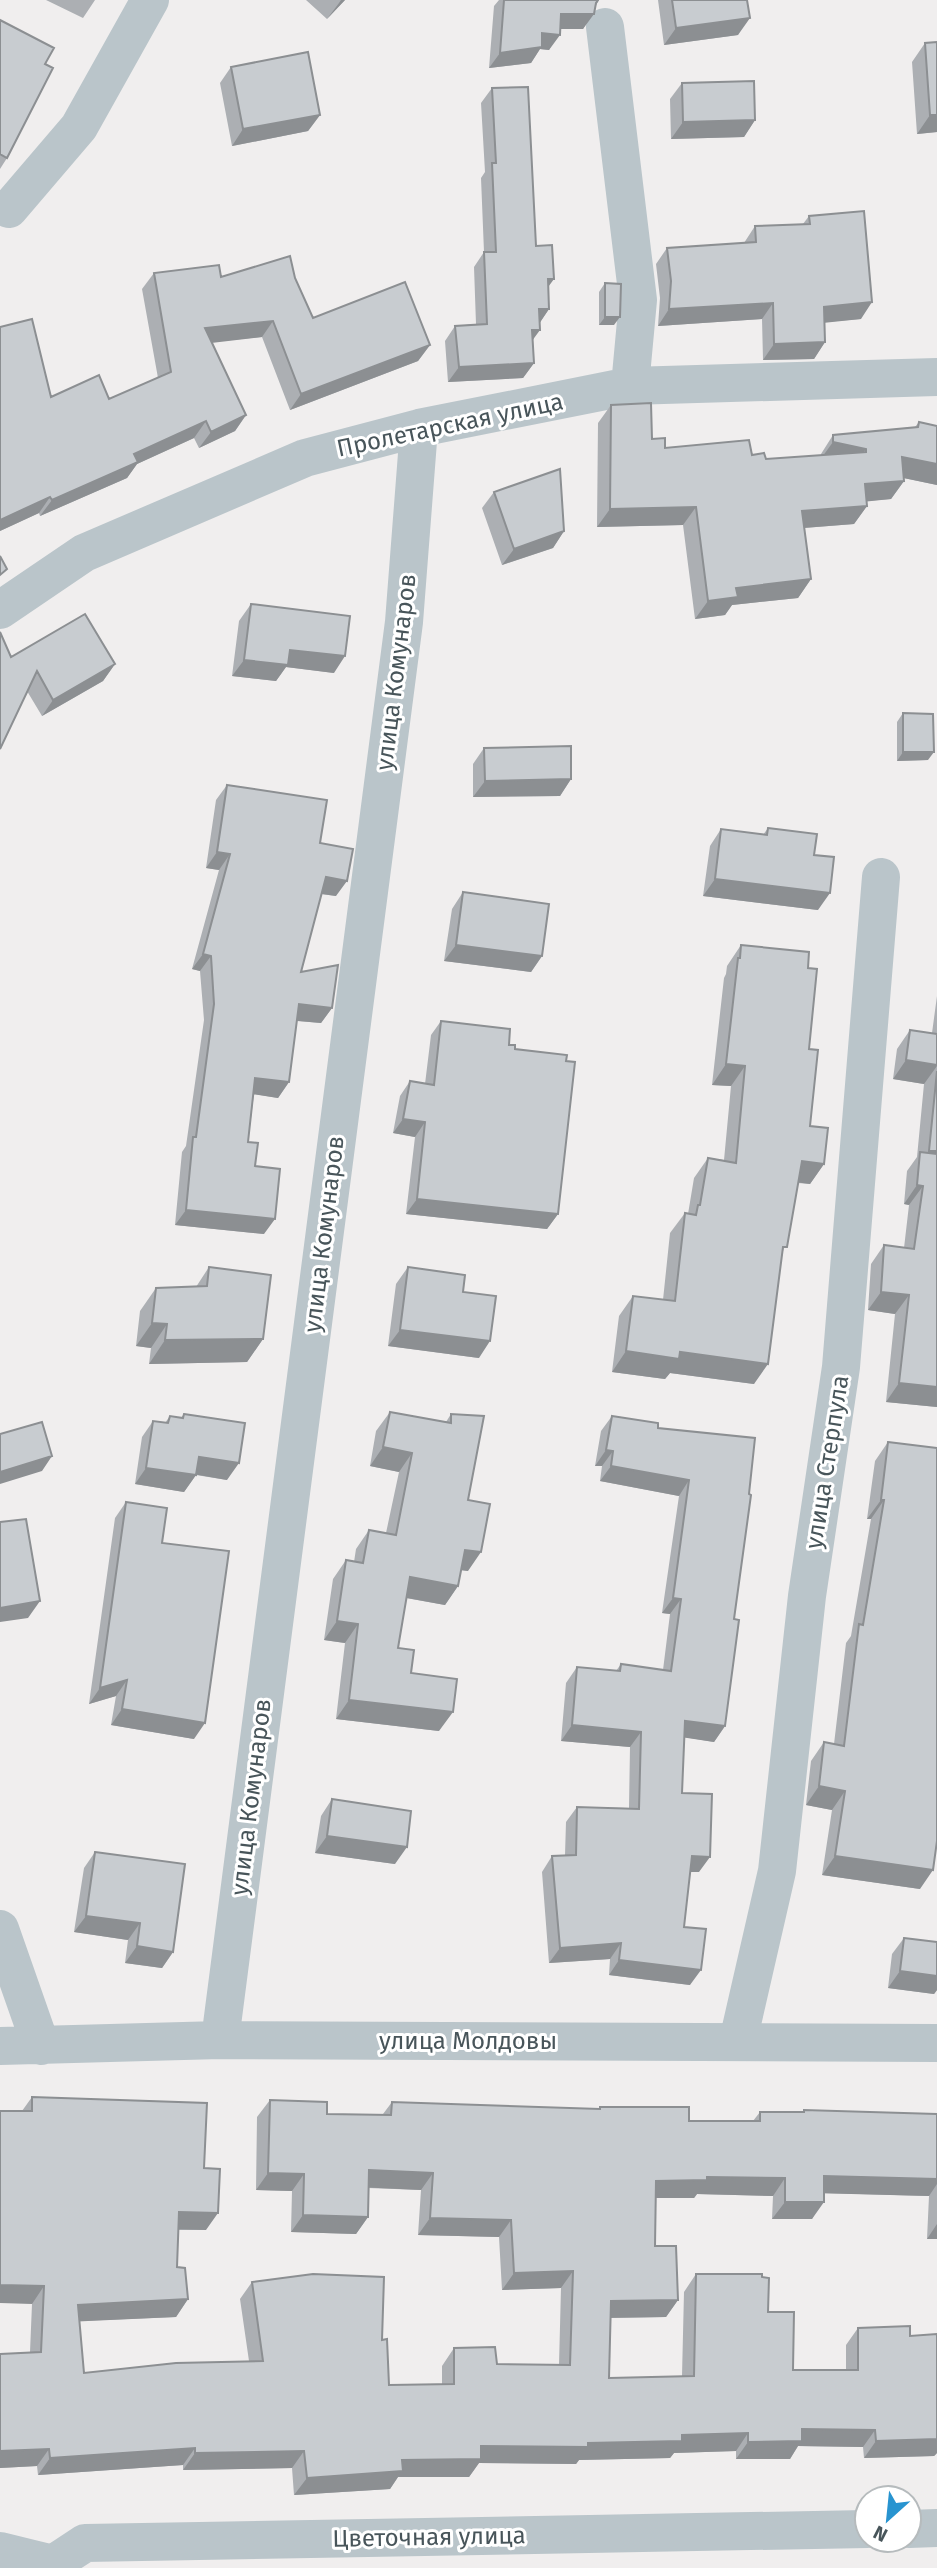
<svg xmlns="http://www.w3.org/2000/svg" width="937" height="2568" font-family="'Fira Sans',sans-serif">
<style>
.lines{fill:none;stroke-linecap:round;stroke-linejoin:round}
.minor{stroke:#bac5ca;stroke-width:38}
.wall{fill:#acafb3}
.shaded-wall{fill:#8c8f92}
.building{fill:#c8ccd0;stroke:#8c8f92;stroke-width:2}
.labels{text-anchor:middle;stroke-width:6;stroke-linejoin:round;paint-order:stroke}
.street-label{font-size:24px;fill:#48555a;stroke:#fff}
</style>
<rect width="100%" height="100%" fill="#f0eeee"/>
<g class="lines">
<!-- minor -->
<path class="minor" d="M 605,27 L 638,300 L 630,386
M 9,209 L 79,127 L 150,0
M 0,610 L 84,553 L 305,458 L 419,428 L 630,386 L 937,377
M 0,1929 L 41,2046
M 220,2040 L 404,622 L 419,428
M 738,2041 L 777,1871 L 807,1596 L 841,1367 L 881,877
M 0,2046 L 220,2040 L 937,2043
M 909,2529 L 937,2528
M 0,2551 L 53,2564 L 85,2543 L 867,2529"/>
</g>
<!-- wall -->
<path class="wall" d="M 46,0 L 95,0 L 83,18 Z
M 306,0 L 345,0 L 327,19 Z
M 499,0 L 599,0 L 583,29 L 560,29 L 549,50 L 540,49 L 531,63 L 489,68 L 494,6 Z
M 658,0 L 747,0 L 738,35 L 664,45 Z
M 0,20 L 45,64 L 7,158 L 0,169 Z
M 925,43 L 937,132 L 917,134 L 912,62 Z
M 231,67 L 320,115 L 308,131 L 232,146 L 220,83 Z
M 682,83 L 755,120 L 744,137 L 671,139 L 670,99 Z
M 492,88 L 548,287 L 549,309 L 540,322 L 533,340 L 534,363 L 523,378 L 448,382 L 445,341 L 455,326 L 476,324 L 474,267 L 484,252 L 481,178 L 485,172 L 481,103 Z
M 809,216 L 861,319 L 825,322 L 825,342 L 814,359 L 763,360 L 762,319 L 658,326 L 660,298 L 656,264 L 667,248 L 744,243 L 755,226 L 803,224 Z
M 154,273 L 221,277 L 295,278 L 313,318 L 430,345 L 418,361 L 290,410 L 262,337 L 212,342 L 246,415 L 235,431 L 199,448 L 194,438 L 137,464 L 127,478 L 40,516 L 39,513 L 0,531 L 0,327 L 51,397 L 109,399 L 158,378 L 142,289 Z
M 605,283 L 614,325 L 599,325 L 599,292 Z
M 611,405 L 652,439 L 665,448 L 752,455 L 766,459 L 821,455 L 821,454 L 833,435 L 915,427 L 919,422 L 937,426 L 937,485 L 904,478 L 904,481 L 891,499 L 866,501 L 867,506 L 854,524 L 804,528 L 811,579 L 798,598 L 732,605 L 725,615 L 695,619 L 683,525 L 597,527 L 598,423 Z
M 494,492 L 564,531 L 553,548 L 502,565 L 482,508 Z
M 251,604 L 334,673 L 286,667 L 276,681 L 232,676 L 239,621 Z
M 11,657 L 115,664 L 103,681 L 42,716 L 27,691 Z
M 903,713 L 928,760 L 897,761 L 897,722 Z
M 484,748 L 571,779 L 560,796 L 473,797 L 473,764 Z
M 227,785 L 320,843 L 336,896 L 321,894 L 301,972 L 332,1008 L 321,1023 L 297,1021 L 289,1082 L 278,1098 L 254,1094 L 248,1142 L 255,1166 L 264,1234 L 175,1225 L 182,1152 L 186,1146 L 204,1020 L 200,971 L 192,969 L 219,870 L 206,868 L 216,800 Z
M 768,828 L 814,855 L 818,910 L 703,896 L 710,846 L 721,829 L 763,835 Z
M 463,892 L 542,956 L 531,972 L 444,961 L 452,909 Z
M 741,945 L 808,968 L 810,1126 L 824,1164 L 810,1184 L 798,1183 L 754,1384 L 670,1373 L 665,1379 L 612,1372 L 619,1316 L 633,1296 L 663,1300 L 670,1233 L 685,1213 L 688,1214 L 694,1178 L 708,1158 L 724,1160 L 731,1086 L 712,1085 L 724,978 L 726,974 L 727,966 Z
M 937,996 L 937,1407 L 886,1402 L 895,1314 L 868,1310 L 871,1264 L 884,1245 L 904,1248 L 909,1205 L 904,1204 L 907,1171 L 917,1157 L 924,1084 L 893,1079 L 897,1049 L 910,1030 L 932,1033 Z
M 441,1021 L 509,1045 L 515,1049 L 558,1214 L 547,1229 L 406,1214 L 415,1137 L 393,1133 L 400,1096 L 410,1081 L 425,1084 L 431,1035 Z
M 209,1267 L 263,1339 L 247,1362 L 149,1364 L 151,1348 L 136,1346 L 140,1311 L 156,1288 L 196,1287 Z
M 408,1267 L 463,1292 L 479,1358 L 388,1346 L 396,1284 Z
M 390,1412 L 446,1422 L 451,1414 L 468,1500 L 468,1571 L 461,1570 L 458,1586 L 445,1605 L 406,1598 L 398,1648 L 439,1731 L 336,1719 L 345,1643 L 324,1640 L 333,1579 L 346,1560 L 354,1562 L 356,1549 L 369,1530 L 386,1533 L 399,1472 L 370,1466 L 376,1431 Z
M 184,1414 L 227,1480 L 196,1475 L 184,1492 L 135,1484 L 142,1437 L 153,1421 L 165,1423 L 170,1416 L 181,1418 Z
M 612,1416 L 658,1428 L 755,1438 L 734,1619 L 725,1726 L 714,1742 L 684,1737 L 682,1793 L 699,1872 L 690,1872 L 684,1927 L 690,1985 L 609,1975 L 610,1959 L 549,1963 L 542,1872 L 552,1856 L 565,1855 L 566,1822 L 577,1807 L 629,1808 L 630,1747 L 561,1741 L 566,1683 L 577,1667 L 616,1671 L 621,1664 L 663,1670 L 670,1614 L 662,1613 L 679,1496 L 600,1481 L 602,1466 L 595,1466 L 601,1431 Z
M 888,1442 L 920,1889 L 822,1875 L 832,1810 L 806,1805 L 811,1761 L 824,1742 L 834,1744 L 846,1643 L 851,1636 L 871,1519 L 867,1519 L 875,1461 Z
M 126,1502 L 162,1543 L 194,1739 L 111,1725 L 116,1696 L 89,1704 L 115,1518 Z
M 332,1799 L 395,1864 L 315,1853 L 321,1816 Z
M 95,1852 L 173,1952 L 162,1968 L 125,1963 L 128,1940 L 74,1932 L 84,1868 Z
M 904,1938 L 937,1942 L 937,1990 L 934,1994 L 888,1988 L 892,1954 Z
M 32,2097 L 204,2168 L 206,2230 L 178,2230 L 177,2267 L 188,2299 L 176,2317 L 79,2321 L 84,2373 L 249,2361 L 240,2299 L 252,2282 L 382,2340 L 389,2385 L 442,2384 L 442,2366 L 454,2348 L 497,2364 L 559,2365 L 561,2288 L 502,2290 L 499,2237 L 418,2235 L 421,2190 L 368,2188 L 368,2217 L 356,2234 L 291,2232 L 292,2191 L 256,2190 L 257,2117 L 270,2100 L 327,2114 L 383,2114 L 392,2102 L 599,2109 L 600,2107 L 689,2121 L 753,2121 L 760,2112 L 803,2112 L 804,2110 L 937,2114 L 937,2239 L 927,2239 L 929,2196 L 824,2193 L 812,2219 L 772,2219 L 773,2196 L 697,2194 L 694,2198 L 656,2198 L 655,2246 L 678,2300 L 666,2317 L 610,2318 L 609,2378 L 682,2376 L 684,2292 L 696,2274 L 762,2277 L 768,2312 L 793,2370 L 846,2370 L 846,2345 L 858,2328 L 910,2336 L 937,2334 L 937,2453 L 934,2456 L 864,2458 L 863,2447 L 798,2446 L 790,2459 L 736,2459 L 736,2451 L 674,2453 L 670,2458 L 579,2460 L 576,2464 L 479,2463 L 469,2477 L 398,2477 L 390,2489 L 294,2495 L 292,2468 L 183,2470 L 183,2465 L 38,2475 L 37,2466 L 0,2468 L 0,2354 L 30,2352 L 32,2304 L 22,2111 Z"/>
<!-- shaded-wall -->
<path class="shaded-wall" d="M 341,0 L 345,0 L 327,19 L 339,3 Z
M 599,0 L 588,14 L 594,14 L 583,29 L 550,29 L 561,14 Z
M 750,18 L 738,35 L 664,45 L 676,28 Z
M 542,33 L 560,35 L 549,50 L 540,49 L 531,63 L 489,68 L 500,53 Z
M 320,115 L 308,131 L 232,146 L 243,129 Z
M 930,115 L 937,115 L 937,132 L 917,134 Z
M 755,120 L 744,137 L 671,139 L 683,122 Z
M 548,279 L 554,279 L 543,294 Z
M 872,302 L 861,319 L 813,324 L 824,307 Z
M 773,303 L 762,319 L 658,326 L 669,309 Z
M 539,309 L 549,309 L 539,324 Z
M 605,317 L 620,317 L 614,325 L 599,325 Z
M 273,321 L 262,337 L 194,345 L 205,328 Z
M 532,330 L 540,330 L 529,345 Z
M 825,342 L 814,359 L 763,360 L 774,344 Z
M 430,345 L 418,361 L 290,410 L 301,394 Z
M 534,363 L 523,378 L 448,382 L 459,367 Z
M 246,415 L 235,431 L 199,448 L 211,432 Z
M 206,421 L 194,438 L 137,464 L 127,478 L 40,516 L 52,500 L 134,454 Z
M 833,442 L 866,449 L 853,467 L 820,460 Z
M 902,457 L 937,464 L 937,485 L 889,475 Z
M 904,481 L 891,499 L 852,503 L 865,484 Z
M 50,497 L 39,513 L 0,531 L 0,520 Z
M 867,506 L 854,524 L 790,529 L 802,511 Z
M 696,507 L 683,525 L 597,527 L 610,509 Z
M 564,531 L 553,548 L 502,565 L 514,549 Z
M 811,579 L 798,598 L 732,605 L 725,615 L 695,619 L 708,601 L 736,588 Z
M 290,650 L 345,656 L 334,673 L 286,667 L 276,681 L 232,676 L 244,660 Z
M 115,664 L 103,681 L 42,716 L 53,700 Z
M 903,752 L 934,752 L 928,760 L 897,761 Z
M 571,779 L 560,796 L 473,797 L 485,781 Z
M 217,852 L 230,854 L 219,870 L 206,868 Z
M 326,877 L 347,881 L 336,896 L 315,893 Z
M 715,879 L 830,893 L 818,910 L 703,896 Z
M 456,945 L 542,956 L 531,972 L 444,961 Z
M 203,954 L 211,956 L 200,971 L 192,969 Z
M 299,1004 L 332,1008 L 321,1023 L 288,1020 Z
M 906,1060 L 937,1065 L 937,1066 L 924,1084 L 893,1079 Z
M 726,1064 L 745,1066 L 731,1086 L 712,1085 Z
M 255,1078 L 289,1082 L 278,1098 L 245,1093 Z
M 403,1119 L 425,1122 L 415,1137 L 393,1133 Z
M 929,1151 L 937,1151 L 937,1169 L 919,1165 Z
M 802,1161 L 824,1164 L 810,1184 L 787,1181 Z
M 917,1185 L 923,1186 L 909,1205 L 904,1204 Z
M 417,1199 L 558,1214 L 547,1229 L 406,1214 Z
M 186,1210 L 275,1219 L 264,1234 L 175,1225 Z
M 881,1292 L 909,1295 L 895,1314 L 868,1310 Z
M 152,1323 L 167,1324 L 151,1348 L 136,1346 Z
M 400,1330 L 490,1341 L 479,1358 L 388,1346 Z
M 263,1339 L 247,1362 L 149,1364 L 165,1340 Z
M 626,1351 L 680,1352 L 768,1364 L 754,1384 L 670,1373 L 665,1379 L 612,1372 Z
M 899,1383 L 937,1387 L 937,1407 L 886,1402 Z
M 383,1447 L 412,1453 L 399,1472 L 370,1466 Z
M 606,1450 L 613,1451 L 602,1466 L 595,1466 Z
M 52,1456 L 42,1471 L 0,1484 L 0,1472 Z
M 199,1457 L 239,1463 L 227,1480 L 187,1473 Z
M 611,1466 L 689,1480 L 679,1496 L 600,1481 Z
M 146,1468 L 196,1475 L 184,1492 L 135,1484 Z
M 881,1500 L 884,1500 L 871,1519 L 867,1519 Z
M 465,1550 L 481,1552 L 468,1571 L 452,1569 Z
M 410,1577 L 458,1586 L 445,1605 L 396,1596 Z
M 673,1598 L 681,1599 L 670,1614 L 662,1613 Z
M 40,1601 L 28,1618 L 0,1622 L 0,1608 Z
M 337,1621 L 358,1624 L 345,1643 L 324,1640 Z
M 127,1680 L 116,1696 L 89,1704 L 100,1688 Z
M 349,1700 L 453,1712 L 439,1731 L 336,1719 Z
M 122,1709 L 205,1723 L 194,1739 L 111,1725 Z
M 685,1721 L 725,1726 L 714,1742 L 674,1736 Z
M 572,1725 L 641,1732 L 630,1747 L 561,1741 Z
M 819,1786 L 845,1791 L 832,1810 L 806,1805 Z
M 327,1836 L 407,1847 L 395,1864 L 315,1853 Z
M 692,1856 L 710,1857 L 699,1872 L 681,1872 Z
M 835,1856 L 933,1870 L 920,1889 L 822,1875 Z
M 86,1916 L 140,1923 L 128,1940 L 74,1932 Z
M 621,1943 L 610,1959 L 549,1963 L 560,1948 Z
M 137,1946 L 173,1952 L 162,1968 L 125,1963 Z
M 619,1960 L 701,1970 L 690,1985 L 609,1975 Z
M 900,1971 L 937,1976 L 937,1990 L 934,1994 L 888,1988 Z
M 369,2170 L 433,2173 L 421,2190 L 357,2187 Z
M 268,2173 L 304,2174 L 292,2191 L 256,2190 Z
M 824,2176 L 937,2179 L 937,2184 L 929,2196 L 812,2193 Z
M 707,2177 L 785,2178 L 773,2196 L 697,2194 L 694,2198 L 644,2198 L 656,2181 Z
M 785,2202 L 824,2202 L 812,2219 L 772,2219 Z
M 179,2212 L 218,2213 L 206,2230 L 167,2229 Z
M 303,2215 L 368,2217 L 356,2234 L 291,2232 Z
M 430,2218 L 511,2220 L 499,2237 L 418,2235 Z
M 937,2224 L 937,2239 L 927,2239 Z
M 573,2271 L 561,2288 L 502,2290 L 514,2273 Z
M 0,2285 L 44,2286 L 32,2304 L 0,2303 Z
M 188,2299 L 176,2317 L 66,2322 L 78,2305 Z
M 678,2300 L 666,2317 L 599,2318 L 611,2301 Z
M 802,2429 L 875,2430 L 863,2447 L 798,2446 L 790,2459 L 736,2459 L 748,2442 Z
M 748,2433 L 736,2451 L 674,2453 L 670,2458 L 579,2460 L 576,2464 L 479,2463 L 469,2477 L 398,2477 L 390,2489 L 294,2495 L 307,2478 L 481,2446 L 588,2443 L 682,2435 Z
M 937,2439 L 937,2453 L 934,2456 L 864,2458 L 876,2441 Z
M 195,2448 L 183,2465 L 38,2475 L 50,2458 Z
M 49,2449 L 37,2466 L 0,2468 L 0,2451 Z
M 304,2451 L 292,2468 L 183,2470 L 195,2453 Z"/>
<!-- building -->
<path class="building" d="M 504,0 L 598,0 L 596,3 L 594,14 L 561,14 L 560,35 L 542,33 L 542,47 L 500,53 Z
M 672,0 L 747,0 L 750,18 L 676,28 Z
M 0,20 L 54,48 L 45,64 L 53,68 L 7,158 L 0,154 Z
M 937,42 L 937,115 L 930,115 L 925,43 Z
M 308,52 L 320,115 L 243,129 L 231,67 Z
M 754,81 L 755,120 L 683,122 L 682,83 Z
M 528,87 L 536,246 L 552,245 L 554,279 L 548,279 L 549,309 L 539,309 L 540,330 L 532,330 L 534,363 L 459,367 L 455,326 L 487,324 L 484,252 L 496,252 L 492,163 L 496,163 L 492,88 Z
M 864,211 L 872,302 L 824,307 L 825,342 L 774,344 L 773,303 L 669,309 L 671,281 L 667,248 L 756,242 L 755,226 L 810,224 L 809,216 Z
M 290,256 L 295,278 L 313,318 L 405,282 L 430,345 L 301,394 L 273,321 L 205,328 L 246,415 L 211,432 L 206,421 L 134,454 L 138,462 L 52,500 L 50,497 L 0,520 L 0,327 L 32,319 L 51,397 L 99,375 L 109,399 L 171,372 L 154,273 L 219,265 L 221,277 Z
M 605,283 L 621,284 L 620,317 L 605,317 Z
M 651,403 L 652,439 L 665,438 L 665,448 L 749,440 L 752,455 L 764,453 L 766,459 L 866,452 L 866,449 L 833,442 L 833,435 L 918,427 L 919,422 L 937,426 L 937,464 L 902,457 L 904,481 L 865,484 L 867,506 L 802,511 L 811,579 L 736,588 L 738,597 L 708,601 L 696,507 L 610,509 L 611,405 Z
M 560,469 L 564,531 L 514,549 L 494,492 Z
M 0,556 L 7,569 L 0,575 Z
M 251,604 L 350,616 L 345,656 L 290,650 L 288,665 L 244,660 Z
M 85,614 L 115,664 L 53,700 L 37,671 L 0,749 L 0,632 L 11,657 Z
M 903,713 L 933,714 L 934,752 L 903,752 Z
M 571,746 L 571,779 L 485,781 L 484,748 Z
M 227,785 L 327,800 L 320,843 L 353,849 L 347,881 L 326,877 L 301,972 L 338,965 L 332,1008 L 299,1004 L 289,1082 L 255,1078 L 248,1142 L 258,1143 L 255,1166 L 280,1169 L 275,1219 L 186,1210 L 193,1137 L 196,1137 L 214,1004 L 211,956 L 203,954 L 230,854 L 217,852 Z
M 768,828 L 817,834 L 814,855 L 834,857 L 830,893 L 715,879 L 721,829 L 767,835 Z
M 463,892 L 549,904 L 542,956 L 456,945 Z
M 741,945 L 809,952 L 808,968 L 817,969 L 809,1049 L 818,1050 L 810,1126 L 828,1128 L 824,1164 L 802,1161 L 787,1247 L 783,1247 L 768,1364 L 680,1352 L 679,1359 L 626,1351 L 633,1296 L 675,1301 L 685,1213 L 696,1215 L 698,1205 L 700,1205 L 708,1158 L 736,1163 L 745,1066 L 726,1064 L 738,958 L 740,958 Z
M 441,1021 L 510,1029 L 509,1045 L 515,1045 L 515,1049 L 567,1055 L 566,1061 L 575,1062 L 558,1214 L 417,1199 L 425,1122 L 403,1119 L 410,1081 L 434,1085 Z
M 910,1030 L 937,1034 L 937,1065 L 906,1060 Z
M 937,1071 L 937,1151 L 929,1151 Z
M 920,1152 L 937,1154 L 937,1387 L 899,1383 L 909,1295 L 881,1292 L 884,1245 L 914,1249 L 923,1186 L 917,1185 Z
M 209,1267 L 271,1275 L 263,1339 L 165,1340 L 167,1324 L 152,1323 L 156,1288 L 207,1286 Z
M 408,1267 L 465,1275 L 463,1292 L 496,1296 L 490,1341 L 400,1330 Z
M 390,1412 L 451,1423 L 451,1414 L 484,1416 L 468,1500 L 490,1504 L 481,1552 L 465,1550 L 458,1586 L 410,1577 L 398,1648 L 414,1650 L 411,1673 L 457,1679 L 453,1712 L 349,1700 L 358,1624 L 337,1621 L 346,1560 L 363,1563 L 369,1530 L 396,1535 L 412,1453 L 383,1447 Z
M 184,1414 L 245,1423 L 239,1463 L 199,1457 L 196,1475 L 146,1468 L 153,1421 L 168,1423 L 170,1416 L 183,1418 Z
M 612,1416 L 658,1423 L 658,1428 L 755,1438 L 749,1494 L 751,1495 L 734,1619 L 739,1620 L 725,1726 L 685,1721 L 682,1793 L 712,1794 L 710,1857 L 692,1856 L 684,1927 L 706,1929 L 701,1970 L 619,1960 L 621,1943 L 560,1948 L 552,1856 L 576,1855 L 577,1807 L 639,1809 L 641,1732 L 572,1725 L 577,1667 L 620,1671 L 621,1664 L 671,1671 L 681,1599 L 673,1598 L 689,1480 L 611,1466 L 613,1451 L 606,1450 Z
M 42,1422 L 52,1456 L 0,1472 L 0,1434 Z
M 888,1442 L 937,1448 L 937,1841 L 933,1870 L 835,1856 L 845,1791 L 819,1786 L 824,1742 L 844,1746 L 859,1624 L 863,1625 L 884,1500 L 881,1500 Z
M 126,1502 L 167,1508 L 162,1543 L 229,1551 L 205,1723 L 122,1709 L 127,1680 L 100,1688 Z
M 26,1519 L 40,1601 L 0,1608 L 0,1522 Z
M 332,1799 L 411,1811 L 407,1847 L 327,1836 Z
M 95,1852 L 185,1864 L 173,1952 L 137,1946 L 140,1923 L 86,1916 Z
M 904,1938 L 937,1942 L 937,1976 L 900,1971 Z
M 32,2097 L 207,2103 L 204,2168 L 220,2169 L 218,2213 L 179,2212 L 177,2267 L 185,2268 L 188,2299 L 78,2305 L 84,2373 L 176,2363 L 263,2361 L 252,2282 L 313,2274 L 384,2277 L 382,2340 L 387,2339 L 389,2385 L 454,2384 L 454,2348 L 495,2347 L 497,2364 L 570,2365 L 573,2271 L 514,2273 L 511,2220 L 430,2218 L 433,2173 L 369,2170 L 368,2217 L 303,2215 L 304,2174 L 268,2173 L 270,2100 L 327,2102 L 327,2114 L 391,2115 L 392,2102 L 600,2109 L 600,2107 L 689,2107 L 689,2121 L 760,2121 L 760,2112 L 804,2112 L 804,2110 L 937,2114 L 937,2179 L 824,2176 L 824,2202 L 785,2202 L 785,2178 L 707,2177 L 707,2180 L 656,2181 L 655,2246 L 676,2246 L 678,2300 L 611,2301 L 609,2378 L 694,2376 L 696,2274 L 762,2274 L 762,2277 L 769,2278 L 768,2312 L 794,2312 L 793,2370 L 858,2370 L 858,2328 L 910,2326 L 910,2336 L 937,2334 L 937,2439 L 876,2441 L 875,2430 L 802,2429 L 802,2441 L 748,2442 L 748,2433 L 682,2435 L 682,2441 L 588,2443 L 588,2447 L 481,2446 L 481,2459 L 402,2460 L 403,2471 L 307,2478 L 304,2451 L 195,2453 L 195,2448 L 50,2458 L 49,2449 L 0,2451 L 0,2354 L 41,2352 L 44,2286 L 0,2285 L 0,2111 L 32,2111 Z"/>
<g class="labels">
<!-- street labels -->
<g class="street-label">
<text transform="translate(450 425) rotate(-12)" y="8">Пролетарская улица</text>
<text transform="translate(396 672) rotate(-83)" y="8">улица Комунаров</text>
<text transform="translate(324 1234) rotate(-83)" y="8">улица Комунаров</text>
<text transform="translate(827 1462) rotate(-81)" y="8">улица Стерпула</text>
<text transform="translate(251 1797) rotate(-83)" y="8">улица Комунаров</text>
<text x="468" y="2049">улица Молдовы</text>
<text transform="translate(429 2537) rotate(-1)" y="8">Цветочная улица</text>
</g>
</g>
<!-- north arrow -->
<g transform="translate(888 2519) rotate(207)"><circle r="33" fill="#ffffff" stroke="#b6bbbd" stroke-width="2"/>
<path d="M0-5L12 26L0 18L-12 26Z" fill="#2894d0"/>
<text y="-10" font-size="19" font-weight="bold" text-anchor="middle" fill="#48555a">N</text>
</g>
</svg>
